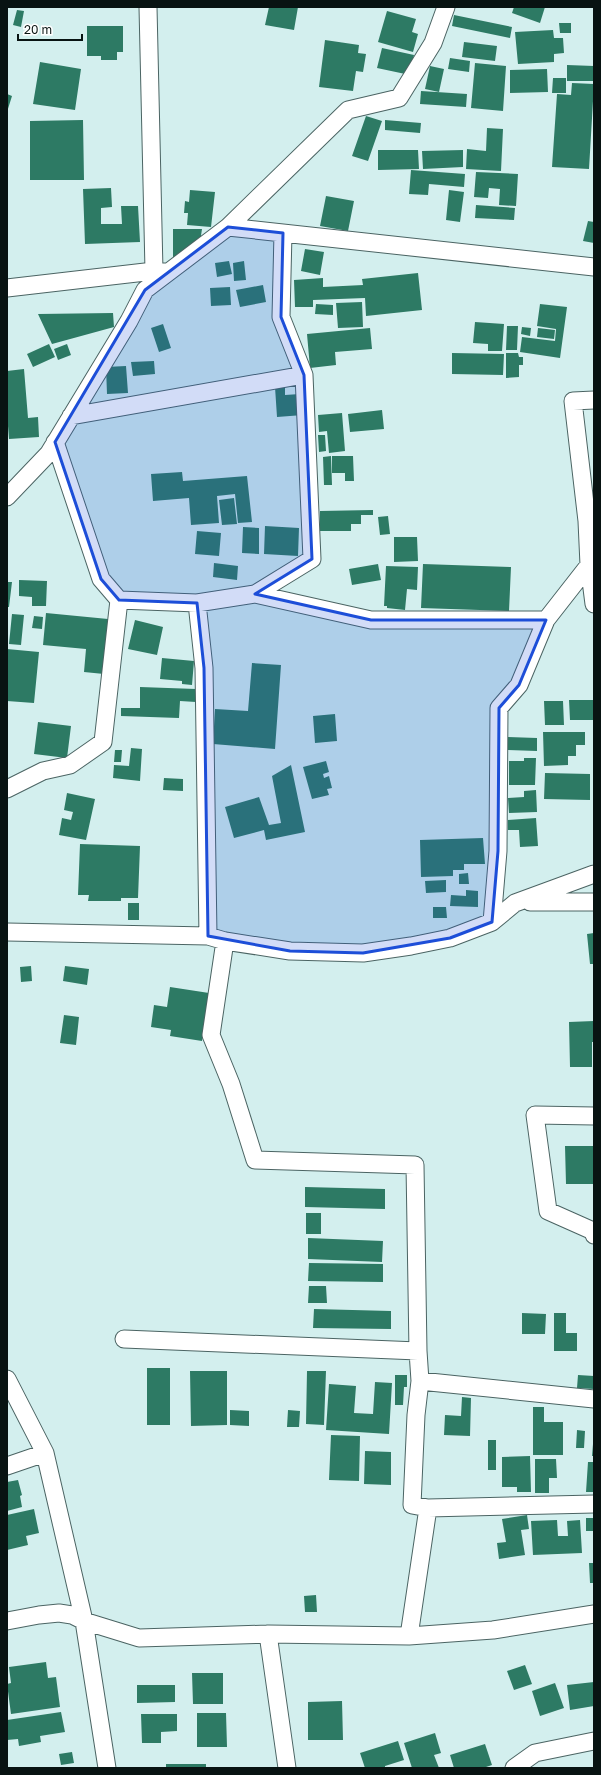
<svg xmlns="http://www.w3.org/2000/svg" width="601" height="1775" font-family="'Golos Text',sans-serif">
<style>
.building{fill:#2d7a64}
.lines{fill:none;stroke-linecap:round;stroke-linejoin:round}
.minor-casing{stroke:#4b6463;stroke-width:19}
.minor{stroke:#fff;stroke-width:17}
.marked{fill:#1d4ed8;fill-opacity:0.2;stroke:#1d4ed8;stroke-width:3;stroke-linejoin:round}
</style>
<rect width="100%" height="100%" fill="#d3efee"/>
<!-- building -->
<path class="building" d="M 269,7 L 298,7 L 294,30 L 265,25 Z
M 514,7 L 545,7 L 540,23 L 512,13 Z
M 17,10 L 24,11 L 21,27 L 13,25 Z
M 387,11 L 416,19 L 412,32 L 418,34 L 413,52 L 378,42 Z
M 454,15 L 512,27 L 510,38 L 452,26 Z
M 559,23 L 571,23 L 571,33 L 560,33 Z
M 87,26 L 123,26 L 123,52 L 117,52 L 117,60 L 101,60 L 101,56 L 87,56 Z
M 553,30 L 554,38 L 563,38 L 564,53 L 554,54 L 554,62 L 518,64 L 515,32 Z
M 325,40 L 359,45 L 358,53 L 366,54 L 363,72 L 356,71 L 353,91 L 319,87 Z
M 464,42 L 497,46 L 495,61 L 462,57 Z
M 382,48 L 414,55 L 410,75 L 377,68 Z
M 450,58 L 470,61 L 469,72 L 448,69 Z
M 40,62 L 81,69 L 75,110 L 33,104 Z
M 475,63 L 506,66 L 503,111 L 471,108 Z
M 567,65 L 594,66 L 594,81 L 567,81 Z
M 430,66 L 444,69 L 439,92 L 425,89 Z
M 547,69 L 548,92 L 510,93 L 510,70 Z
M 553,78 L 566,78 L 566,93 L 552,93 Z
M 572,83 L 594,84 L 589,169 L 552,167 L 557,94 L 571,95 Z
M 421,91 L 467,94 L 466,107 L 420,104 Z
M 7,94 L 12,96 L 7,112 Z
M 366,116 L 382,121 L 368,161 L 352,156 Z
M 83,120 L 84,180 L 30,180 L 30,121 Z
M 385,120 L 421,123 L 420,133 L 385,130 Z
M 487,128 L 503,129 L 501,171 L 466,169 L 467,149 L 486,151 Z
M 378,150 L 418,150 L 419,169 L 378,170 Z
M 463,150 L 463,167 L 423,169 L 422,151 Z
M 411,170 L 465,174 L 464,187 L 429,184 L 428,195 L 409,194 Z
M 476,172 L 518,174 L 516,206 L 499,205 L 500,189 L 489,188 L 488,198 L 474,197 Z
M 111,188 L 112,207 L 101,208 L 101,224 L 122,224 L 121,206 L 138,206 L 140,242 L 85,244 L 83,189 Z
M 190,190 L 215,192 L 211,227 L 187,225 L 188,213 L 184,213 L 185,201 L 189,202 Z
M 449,190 L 464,192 L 460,222 L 446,220 Z
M 326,196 L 354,201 L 348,231 L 320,226 Z
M 476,205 L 515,208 L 514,220 L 475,218 Z
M 588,221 L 594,222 L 594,243 L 583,241 Z
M 173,229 L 202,229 L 200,242 L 173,265 Z
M 305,249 L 324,252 L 320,275 L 301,271 Z
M 229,261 L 232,274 L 217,277 L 215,263 Z
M 244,261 L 246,280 L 234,281 L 233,263 Z
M 418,273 L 422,310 L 366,316 L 365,298 L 313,300 L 313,307 L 295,307 L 294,280 L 323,278 L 323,287 L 363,285 L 362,279 Z
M 263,285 L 266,302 L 240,307 L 236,290 Z
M 230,287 L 231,305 L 211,306 L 210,288 Z
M 362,302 L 363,327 L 338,328 L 336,303 Z
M 316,304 L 333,305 L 333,315 L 315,314 Z
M 540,304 L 567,307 L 560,358 L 520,352 L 522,337 L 555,341 L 556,329 L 537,326 Z
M 113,313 L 114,327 L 52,344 L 38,314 Z
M 475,322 L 504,324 L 502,351 L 488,351 L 488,344 L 473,343 Z
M 163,324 L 171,348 L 159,352 L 151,328 Z
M 507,326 L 518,326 L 517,350 L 506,350 Z
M 522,327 L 531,328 L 530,336 L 521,334 Z
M 370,328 L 372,349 L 335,352 L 336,365 L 310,368 L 307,334 Z
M 538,328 L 555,330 L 554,339 L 537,337 Z
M 49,344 L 55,357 L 33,367 L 27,354 Z
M 67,344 L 71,355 L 58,360 L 54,349 Z
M 452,353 L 504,354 L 503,375 L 452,374 Z
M 506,353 L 518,353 L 519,357 L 523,357 L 523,365 L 519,365 L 519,377 L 506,378 Z
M 154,361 L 155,374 L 133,376 L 131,362 Z
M 126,366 L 128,393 L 107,394 L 106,367 Z
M 24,369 L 28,418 L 38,417 L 39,437 L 9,439 L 7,413 L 7,371 Z
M 285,386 L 285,395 L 300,394 L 303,415 L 277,417 L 275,387 Z
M 382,410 L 384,429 L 350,432 L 348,414 Z
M 342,413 L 345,451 L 329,453 L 327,431 L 319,432 L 318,415 Z
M 318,435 L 325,435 L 326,451 L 319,452 Z
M 331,456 L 332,485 L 324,485 L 323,457 Z
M 332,456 L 353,456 L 354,481 L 345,481 L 345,473 L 332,473 Z
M 182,472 L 183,481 L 247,476 L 252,522 L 238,523 L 235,494 L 217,496 L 219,523 L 191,525 L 189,498 L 153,501 L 151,474 Z
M 234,498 L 237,524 L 222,525 L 219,500 Z
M 373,510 L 373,515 L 361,515 L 361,524 L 351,524 L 351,531 L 320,531 L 320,511 Z
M 388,516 L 390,534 L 380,535 L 378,517 Z
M 265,526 L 299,528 L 298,556 L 264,554 Z
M 243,527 L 259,528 L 259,554 L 242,553 Z
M 197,531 L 221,533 L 219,556 L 195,554 Z
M 394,537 L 417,537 L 418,561 L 394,562 Z
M 214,563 L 238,566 L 237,580 L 213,577 Z
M 378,564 L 381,580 L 352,585 L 349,569 Z
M 423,564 L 511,567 L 509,611 L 421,608 Z
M 386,566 L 418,567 L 417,590 L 407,589 L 405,610 L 387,608 L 387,606 L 384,606 Z
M 19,580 L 47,581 L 46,606 L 32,606 L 32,597 L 19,596 Z
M 7,582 L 12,582 L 9,607 L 7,607 Z
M 46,613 L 108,619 L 104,674 L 84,672 L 86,649 L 43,645 Z
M 12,614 L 24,615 L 21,645 L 9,644 Z
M 34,616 L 43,617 L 42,629 L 32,628 Z
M 135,620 L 163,627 L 157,655 L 128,649 Z
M 7,649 L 39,652 L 34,703 L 7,701 Z
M 162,658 L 194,661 L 192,685 L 182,684 L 182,681 L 160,679 Z
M 252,663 L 281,665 L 275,749 L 213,744 L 215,709 L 248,711 Z
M 140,687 L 196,689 L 196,702 L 180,701 L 179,718 L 121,716 L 121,708 L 140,708 Z
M 569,700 L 594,700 L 594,720 L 570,720 Z
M 544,701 L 563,701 L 564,725 L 545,725 Z
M 335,714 L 337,741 L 315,743 L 313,716 Z
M 38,722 L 71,726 L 67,758 L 34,754 Z
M 543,732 L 585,732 L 585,745 L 576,745 L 576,756 L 568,756 L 568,765 L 544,766 Z
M 507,737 L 537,738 L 537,751 L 507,750 Z
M 131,748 L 142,749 L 140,781 L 113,778 L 114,765 L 129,766 Z
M 115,750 L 122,750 L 121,762 L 114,762 Z
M 524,758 L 536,758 L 535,785 L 509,785 L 509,761 L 524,761 Z
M 326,761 L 329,772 L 323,774 L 324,778 L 329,776 L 332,788 L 327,789 L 329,795 L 312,799 L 303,767 Z
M 291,765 L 305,832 L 266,840 L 264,830 L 234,838 L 225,807 L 259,797 L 269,825 L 281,823 L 272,776 Z
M 545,773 L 590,774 L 590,800 L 544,799 Z
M 164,778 L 183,779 L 183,791 L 163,790 Z
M 536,790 L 537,812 L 509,813 L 508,798 L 524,797 L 524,791 Z
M 67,793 L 95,799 L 86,840 L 59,835 L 62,818 L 71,820 L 73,812 L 64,810 Z
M 536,818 L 538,846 L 520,847 L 519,830 L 508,830 L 508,820 Z
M 483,838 L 485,864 L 464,864 L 464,870 L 453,870 L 453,876 L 421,877 L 420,840 Z
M 80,844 L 140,846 L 138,898 L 121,898 L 121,901 L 88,901 L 89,895 L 78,895 Z
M 468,873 L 469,884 L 459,884 L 459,874 Z
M 446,880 L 446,892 L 426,893 L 425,881 Z
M 466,890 L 478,891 L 478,907 L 450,906 L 451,895 L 466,896 Z
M 128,903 L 139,903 L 139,920 L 128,920 Z
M 433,907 L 446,907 L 447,918 L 433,918 Z
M 594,933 L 594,964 L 590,964 L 587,934 Z
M 31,966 L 32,981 L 21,982 L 20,967 Z
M 65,966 L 89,969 L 87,985 L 63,981 Z
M 170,987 L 209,993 L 202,1041 L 170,1036 L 171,1030 L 151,1027 L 154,1005 L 167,1007 Z
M 64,1015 L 79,1017 L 76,1045 L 60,1043 Z
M 594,1021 L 594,1042 L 592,1042 L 592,1067 L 570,1067 L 569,1022 Z
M 565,1146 L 594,1146 L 594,1184 L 566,1184 Z
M 305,1187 L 385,1189 L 385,1209 L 305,1207 Z
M 306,1213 L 321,1213 L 321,1234 L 306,1234 Z
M 308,1238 L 383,1241 L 382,1262 L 308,1259 Z
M 309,1263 L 383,1264 L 383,1282 L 308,1281 Z
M 309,1286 L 326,1286 L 327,1303 L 308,1303 Z
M 314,1309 L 391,1311 L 391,1329 L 313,1328 Z
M 522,1313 L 546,1314 L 545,1334 L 522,1334 Z
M 554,1313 L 566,1313 L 566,1333 L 577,1333 L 577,1351 L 554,1351 Z
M 147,1368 L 170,1368 L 170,1425 L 147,1425 Z
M 190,1371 L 227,1371 L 227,1425 L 191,1426 Z
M 307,1371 L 326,1371 L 324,1425 L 306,1424 Z
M 395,1375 L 407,1375 L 407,1387 L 404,1387 L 403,1405 L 395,1405 Z
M 578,1375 L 594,1376 L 594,1389 L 577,1388 Z
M 375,1382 L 392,1383 L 389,1434 L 326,1430 L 329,1384 L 356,1386 L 354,1413 L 373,1414 Z
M 462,1397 L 471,1398 L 470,1436 L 444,1435 L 445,1415 L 461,1416 Z
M 533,1407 L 544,1407 L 544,1422 L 563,1422 L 563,1455 L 533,1455 Z
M 230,1410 L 249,1411 L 249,1426 L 230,1425 Z
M 288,1410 L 300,1411 L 299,1427 L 287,1427 Z
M 577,1430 L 585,1431 L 584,1448 L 576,1448 Z
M 331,1435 L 360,1436 L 359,1481 L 329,1480 Z
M 488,1440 L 496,1440 L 496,1470 L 488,1470 Z
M 593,1444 L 594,1444 L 594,1456 L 592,1456 Z
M 365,1451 L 391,1452 L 391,1485 L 364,1484 Z
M 530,1456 L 531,1492 L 517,1492 L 517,1487 L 502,1487 L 502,1457 Z
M 535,1459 L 556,1459 L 557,1478 L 549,1478 L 549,1493 L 535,1493 Z
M 588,1462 L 594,1462 L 594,1492 L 586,1492 Z
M 18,1480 L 22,1495 L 20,1496 L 22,1507 L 7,1511 L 7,1482 Z
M 34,1509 L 39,1533 L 26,1536 L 28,1545 L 7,1550 L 7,1515 Z
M 527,1515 L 529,1529 L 521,1530 L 525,1555 L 499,1559 L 497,1543 L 506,1542 L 502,1519 Z
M 586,1518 L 594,1518 L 594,1531 L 586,1531 Z
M 557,1520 L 558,1536 L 568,1536 L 567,1521 L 580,1520 L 582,1553 L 533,1555 L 531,1521 Z
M 589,1563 L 594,1563 L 594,1583 L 590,1583 Z
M 316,1595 L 317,1612 L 305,1612 L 304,1596 Z
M 46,1662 L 48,1678 L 56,1677 L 60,1707 L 11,1714 L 7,1684 L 11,1683 L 9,1667 Z
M 525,1665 L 532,1684 L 514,1690 L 507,1671 Z
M 192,1673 L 223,1673 L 223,1704 L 193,1704 Z
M 594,1682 L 594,1706 L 570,1710 L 567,1685 Z
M 555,1683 L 564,1708 L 540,1716 L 532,1691 Z
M 137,1685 L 175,1685 L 175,1702 L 137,1703 Z
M 342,1701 L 343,1740 L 308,1740 L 308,1702 Z
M 61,1712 L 65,1732 L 40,1736 L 41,1742 L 19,1746 L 18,1739 L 7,1740 L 7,1720 Z
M 197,1713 L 226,1713 L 227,1747 L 197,1747 Z
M 141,1714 L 177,1714 L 177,1731 L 161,1732 L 161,1743 L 142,1743 Z
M 435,1733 L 441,1753 L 434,1755 L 439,1768 L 412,1768 L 404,1743 Z
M 398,1741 L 404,1760 L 385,1766 L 385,1768 L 365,1768 L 360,1753 Z
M 485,1744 L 492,1765 L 483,1768 L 454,1768 L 450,1755 Z
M 72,1752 L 74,1763 L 61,1765 L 59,1754 Z
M 166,1764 L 206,1764 L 206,1768 L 166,1768 Z"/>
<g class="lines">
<defs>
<path id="minor" d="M 148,7 L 154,271
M 228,227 L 594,267
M 7,288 L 154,271 L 166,272
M 594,400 L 573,401 L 587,521 L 589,565 L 594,604
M 71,416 L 304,375
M 55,442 L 101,579 L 119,600
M 7,497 L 49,453 L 129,321 L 145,290 L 228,227 L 348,110 L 399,98 L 433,43 L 446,7
M 255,594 L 371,620 L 546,620
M 197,603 L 255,594 L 312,559 L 304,375 L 281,317 L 283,233
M 7,789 L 43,771 L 70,765 L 103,742 L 119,600 L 197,603 L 204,668 L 208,936
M 530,902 L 594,902
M 492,922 L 498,851 L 499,708 L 519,685 L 546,620 L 589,565
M 7,932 L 208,936 L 225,941 L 290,951 L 363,953 L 411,946 L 450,938 L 492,922 L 515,903 L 594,874
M 225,941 L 211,1035 L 231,1084 L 255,1160 L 415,1165 L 418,1351 L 420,1381 L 416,1415 L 412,1505 L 428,1508
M 594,1116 L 535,1115 L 548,1211 L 593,1231 L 594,1235
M 124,1339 L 418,1351
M 7,1379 L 45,1453 L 84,1621 L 107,1768
M 420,1381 L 594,1399
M 7,1466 L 45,1453
M 7,1621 L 39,1615 L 59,1613 L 72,1615 L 84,1621 L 139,1638 L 268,1634 L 409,1636 L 493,1630 L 594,1614
M 268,1634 L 287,1768
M 409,1636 L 428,1508 L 594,1504
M 514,1768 L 535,1753 L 594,1741"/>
</defs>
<!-- minor casing -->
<use href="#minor" class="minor-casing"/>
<!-- minor -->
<use href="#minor" class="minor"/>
</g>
<!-- marked area -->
<path class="marked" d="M 228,227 L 283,233 L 281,317 L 304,375 L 312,559 L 255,594 L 371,620 L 546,620 L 519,685 L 499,708 L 498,851 L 492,922 L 450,938 L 363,953 L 290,951 L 208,936 L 204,668 L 197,603 L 119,600 L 101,579 L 55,442 L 145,290 Z"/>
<!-- border -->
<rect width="601" height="1775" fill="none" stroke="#081312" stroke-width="16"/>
<!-- scale -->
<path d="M18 34v6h64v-6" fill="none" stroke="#081312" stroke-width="2"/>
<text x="24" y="34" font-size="12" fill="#081312" stroke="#ffffff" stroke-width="3" paint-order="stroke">20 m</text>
</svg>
